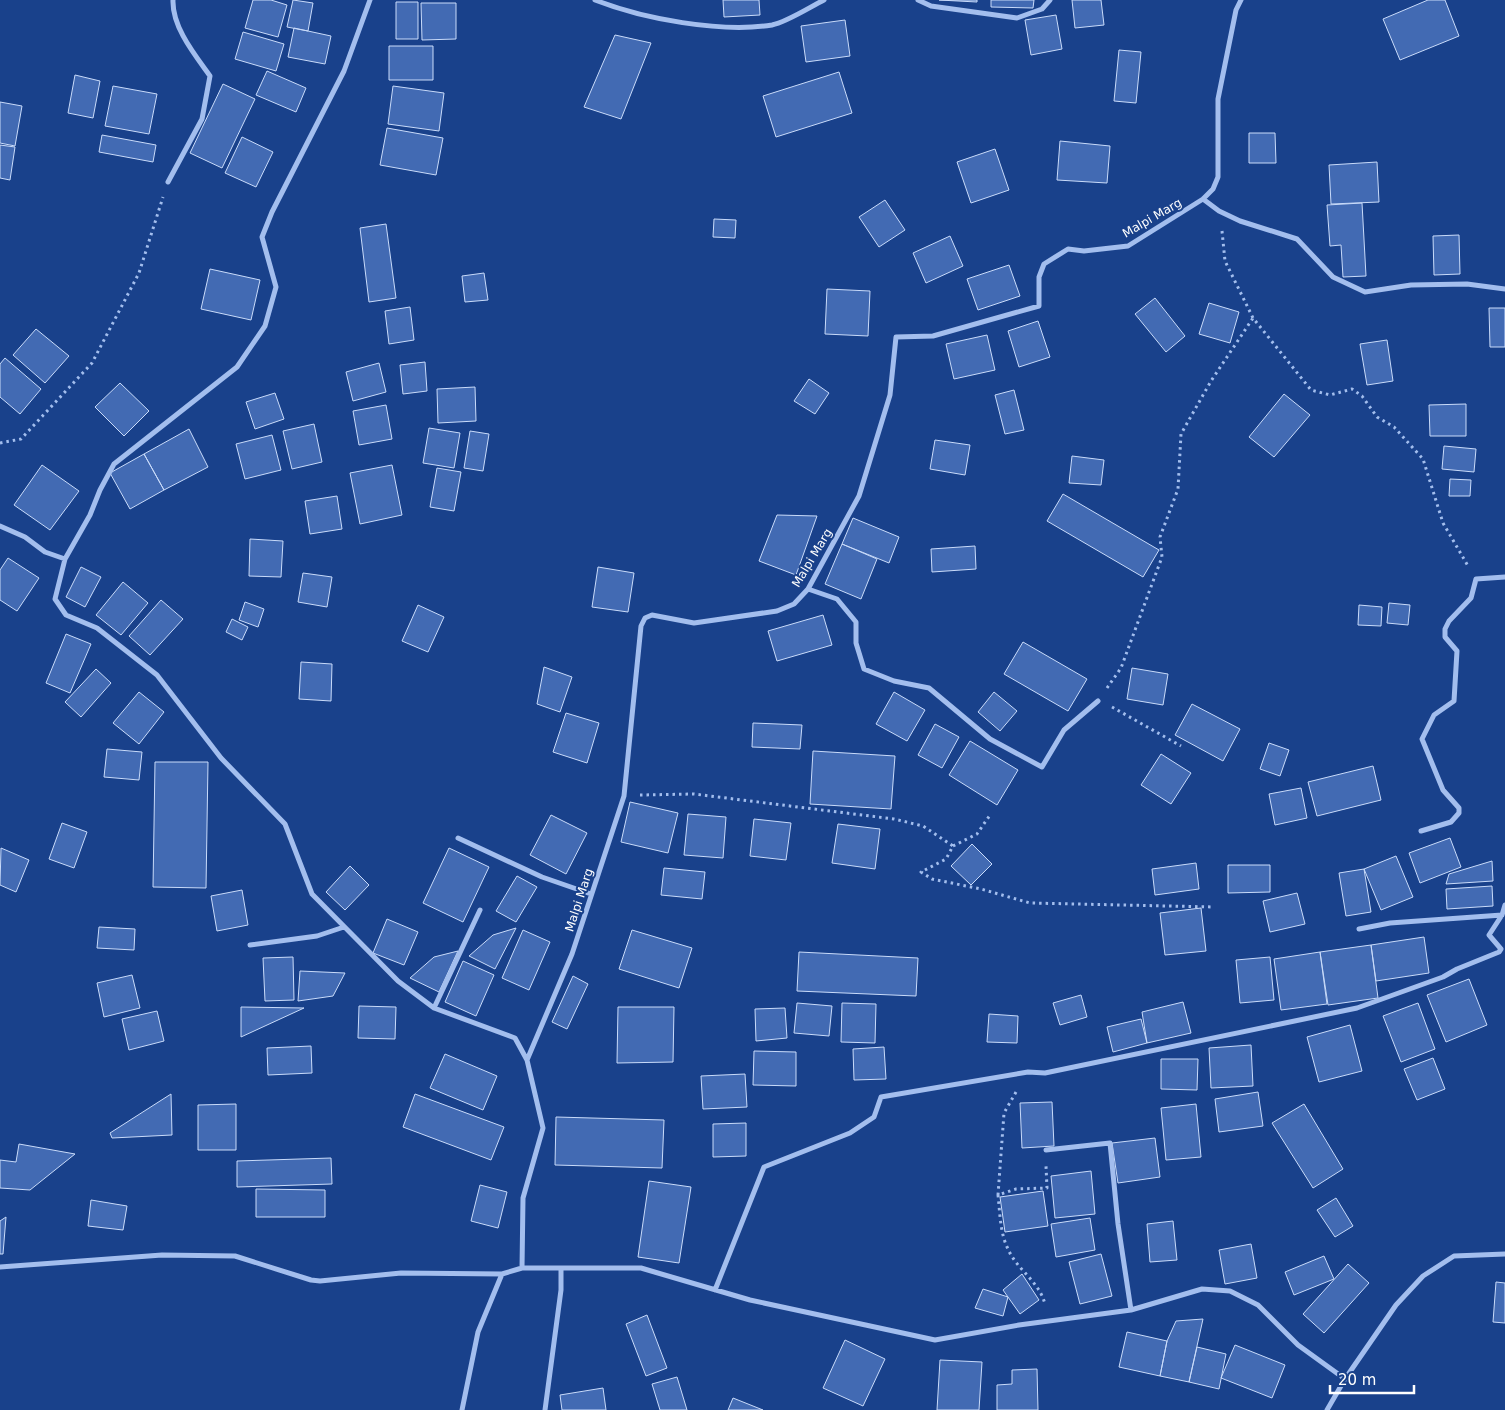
<svg xmlns="http://www.w3.org/2000/svg" width="1505" height="1410" font-family="'DejaVu Sans',sans-serif">
<style>
.building{fill:#426ab3;stroke:#c9dbfa}
.lines{fill:none;stroke-linecap:round;stroke-linejoin:round}
.path{stroke:#a3beee;stroke-width:3;stroke-dasharray:2.5 4;stroke-linecap:butt}
.minor{stroke:#a3beee;stroke-width:5}
.labels{text-anchor:middle;stroke-width:4;stroke-linejoin:round;paint-order:stroke}
.street-label{font-size:12px;fill:#fff;stroke:#19418b}
</style>
<rect width="100%" height="100%" fill="#19418b"/>
<!-- building -->
<path class="building" d="M 253,0 L 271,0 L 287,5 L 278,37 L 245,28 Z
M 293,0 L 313,3 L 308,31 L 287,27 Z
M 723,0 L 759,0 L 760,15 L 724,17 Z
M 939,0 L 977,0 L 977,2 Z
M 991,0 L 1034,0 L 1033,8 L 991,7 Z
M 1072,0 L 1101,0 L 1104,25 L 1075,28 Z
M 1428,0 L 1445,0 L 1459,36 L 1400,60 L 1383,19 Z
M 396,2 L 418,2 L 418,39 L 396,39 Z
M 421,3 L 456,3 L 456,39 L 422,40 Z
M 1056,15 L 1062,49 L 1031,55 L 1025,20 Z
M 845,20 L 850,56 L 806,62 L 801,26 Z
M 294,28 L 331,36 L 325,64 L 288,57 Z
M 243,32 L 284,44 L 276,71 L 235,59 Z
M 615,35 L 651,43 L 621,119 L 584,107 Z
M 389,46 L 433,46 L 433,80 L 389,80 Z
M 1119,50 L 1141,52 L 1136,103 L 1114,101 Z
M 267,71 L 306,88 L 296,112 L 256,95 Z
M 839,72 L 852,113 L 776,137 L 763,96 Z
M 75,75 L 100,81 L 93,118 L 68,113 Z
M 223,84 L 255,99 L 222,168 L 190,153 Z
M 113,86 L 157,94 L 149,134 L 105,126 Z
M 393,86 L 444,93 L 439,131 L 388,124 Z
M 0,102 L 22,106 L 15,146 L 0,143 Z
M 387,128 L 443,138 L 436,175 L 380,165 Z
M 1249,133 L 1275,133 L 1276,163 L 1249,163 Z
M 102,135 L 156,145 L 153,162 L 99,152 Z
M 242,137 L 273,152 L 256,187 L 225,173 Z
M 1060,141 L 1110,146 L 1107,183 L 1057,180 Z
M 0,145 L 15,147 L 10,180 L 0,178 Z
M 995,149 L 1009,190 L 971,203 L 957,162 Z
M 1377,162 L 1379,202 L 1331,204 L 1329,165 Z
M 885,200 L 905,230 L 879,247 L 859,217 Z
M 1362,203 L 1366,276 L 1343,277 L 1341,245 L 1330,246 L 1327,205 Z
M 714,219 L 736,220 L 735,238 L 713,237 Z
M 386,224 L 396,298 L 369,302 L 360,228 Z
M 1459,235 L 1460,274 L 1434,275 L 1433,236 Z
M 950,236 L 963,266 L 926,283 L 913,253 Z
M 1009,265 L 1020,296 L 978,310 L 967,279 Z
M 210,269 L 260,280 L 251,320 L 201,309 Z
M 484,273 L 488,300 L 465,302 L 462,276 Z
M 827,289 L 870,291 L 868,336 L 825,334 Z
M 1155,298 L 1185,336 L 1166,352 L 1135,314 Z
M 1209,303 L 1239,312 L 1230,343 L 1199,334 Z
M 410,307 L 414,340 L 389,344 L 385,311 Z
M 1489,308 L 1505,308 L 1505,347 L 1490,347 Z
M 1038,321 L 1050,357 L 1019,367 L 1008,331 Z
M 36,329 L 69,356 L 45,383 L 13,355 Z
M 987,335 L 995,370 L 954,379 L 946,344 Z
M 1387,340 L 1393,381 L 1367,385 L 1360,344 Z
M 5,358 L 41,389 L 20,414 L 0,397 L 0,364 Z
M 425,362 L 427,391 L 403,394 L 400,365 Z
M 379,363 L 386,392 L 353,401 L 346,372 Z
M 809,379 L 829,393 L 815,414 L 794,401 Z
M 120,383 L 149,411 L 124,436 L 95,407 Z
M 475,387 L 476,421 L 438,423 L 437,389 Z
M 1014,390 L 1024,430 L 1005,434 L 995,395 Z
M 275,393 L 284,419 L 255,429 L 246,402 Z
M 1284,394 L 1310,415 L 1274,457 L 1249,437 Z
M 1466,404 L 1466,436 L 1430,436 L 1429,405 Z
M 386,405 L 392,439 L 359,445 L 353,411 Z
M 314,424 L 322,462 L 292,469 L 283,431 Z
M 429,428 L 460,433 L 454,468 L 423,463 Z
M 189,429 L 208,467 L 164,490 L 144,454 Z
M 470,431 L 489,434 L 483,471 L 464,468 Z
M 272,435 L 281,470 L 245,479 L 236,444 Z
M 935,440 L 970,445 L 965,475 L 930,469 Z
M 1444,446 L 1476,449 L 1474,472 L 1442,469 Z
M 144,454 L 164,490 L 130,509 L 110,473 Z
M 1072,456 L 1104,460 L 1101,485 L 1069,483 Z
M 42,465 L 79,491 L 50,530 L 14,505 Z
M 392,465 L 402,515 L 360,524 L 350,473 Z
M 437,468 L 461,472 L 454,511 L 430,507 Z
M 1450,479 L 1471,480 L 1470,496 L 1449,496 Z
M 1063,494 L 1159,550 L 1143,577 L 1047,521 Z
M 337,496 L 342,529 L 310,534 L 305,501 Z
M 777,515 L 817,516 L 796,575 L 759,561 Z
M 853,518 L 899,537 L 889,563 L 842,544 Z
M 250,539 L 283,541 L 281,577 L 249,576 Z
M 842,544 L 877,559 L 861,599 L 825,584 Z
M 975,546 L 976,569 L 932,572 L 931,549 Z
M 8,558 L 39,578 L 17,611 L 0,600 L 0,570 Z
M 81,567 L 101,577 L 85,607 L 66,597 Z
M 598,567 L 634,573 L 628,612 L 592,607 Z
M 303,573 L 332,577 L 327,607 L 298,602 Z
M 123,582 L 148,603 L 121,635 L 96,615 Z
M 161,600 L 183,619 L 150,655 L 129,636 Z
M 245,602 L 264,609 L 258,627 L 239,620 Z
M 1389,603 L 1410,605 L 1408,625 L 1387,623 Z
M 418,605 L 444,617 L 428,652 L 402,641 Z
M 1359,605 L 1382,607 L 1381,626 L 1358,625 Z
M 823,615 L 832,645 L 777,661 L 768,631 Z
M 232,619 L 248,627 L 242,640 L 226,632 Z
M 66,634 L 91,644 L 70,693 L 46,683 Z
M 1023,642 L 1087,679 L 1068,711 L 1004,674 Z
M 301,662 L 332,664 L 331,701 L 299,699 Z
M 544,667 L 572,677 L 560,712 L 537,704 Z
M 1132,668 L 1168,674 L 1163,705 L 1127,699 Z
M 96,669 L 111,683 L 81,717 L 65,702 Z
M 139,692 L 164,712 L 139,744 L 113,723 Z
M 894,692 L 925,710 L 907,741 L 876,724 Z
M 994,692 L 1017,711 L 1000,731 L 978,712 Z
M 1192,704 L 1240,729 L 1223,761 L 1175,735 Z
M 566,713 L 599,723 L 587,763 L 553,752 Z
M 753,723 L 802,725 L 800,749 L 752,747 Z
M 935,724 L 959,737 L 942,768 L 918,755 Z
M 970,741 L 1018,770 L 997,805 L 949,775 Z
M 1269,743 L 1289,750 L 1280,776 L 1260,769 Z
M 107,749 L 142,752 L 139,780 L 104,777 Z
M 813,751 L 895,756 L 891,809 L 810,804 Z
M 1161,754 L 1191,773 L 1171,804 L 1141,785 Z
M 155,762 L 208,762 L 206,888 L 153,887 Z
M 1373,766 L 1381,800 L 1317,816 L 1308,782 Z
M 1301,788 L 1307,818 L 1275,825 L 1269,794 Z
M 630,802 L 678,813 L 668,853 L 621,842 Z
M 688,814 L 726,817 L 723,858 L 684,855 Z
M 551,815 L 587,833 L 566,874 L 530,855 Z
M 754,819 L 791,823 L 786,860 L 750,856 Z
M 62,823 L 87,832 L 74,868 L 49,859 Z
M 838,824 L 880,829 L 875,869 L 832,863 Z
M 1450,838 L 1461,867 L 1420,883 L 1409,853 Z
M 972,844 L 992,864 L 971,885 L 951,866 Z
M 1,848 L 29,860 L 16,892 L 0,885 Z
M 449,848 L 489,867 L 463,922 L 423,903 Z
M 1396,856 L 1413,897 L 1381,910 L 1364,869 Z
M 1492,861 L 1493,881 L 1446,884 L 1449,874 Z
M 1196,863 L 1199,889 L 1155,895 L 1152,869 Z
M 1228,865 L 1270,865 L 1270,892 L 1228,893 Z
M 350,866 L 369,885 L 345,910 L 326,892 Z
M 664,868 L 705,872 L 702,899 L 661,895 Z
M 1364,869 L 1371,912 L 1346,916 L 1339,873 Z
M 517,876 L 537,887 L 516,922 L 496,911 Z
M 1492,886 L 1493,906 L 1447,909 L 1446,889 Z
M 242,890 L 248,925 L 217,931 L 211,896 Z
M 1297,893 L 1305,924 L 1270,932 L 1263,901 Z
M 1201,908 L 1206,951 L 1165,955 L 1160,913 Z
M 387,919 L 418,932 L 404,965 L 373,953 Z
M 99,927 L 135,929 L 134,950 L 97,948 Z
M 516,928 L 495,969 L 469,956 L 493,935 Z
M 523,930 L 550,942 L 529,990 L 502,978 Z
M 632,930 L 692,948 L 679,988 L 619,969 Z
M 1424,937 L 1429,973 L 1376,981 L 1371,945 Z
M 1371,945 L 1378,998 L 1328,1005 L 1320,952 Z
M 458,951 L 439,992 L 410,978 L 434,957 Z
M 799,952 L 918,958 L 916,996 L 797,991 Z
M 1320,952 L 1327,1004 L 1281,1010 L 1274,959 Z
M 293,957 L 294,1000 L 265,1001 L 263,958 Z
M 1270,957 L 1274,1000 L 1240,1003 L 1236,960 Z
M 463,961 L 494,975 L 476,1016 L 445,1002 Z
M 300,971 L 345,973 L 333,996 L 298,1001 Z
M 132,975 L 140,1008 L 104,1017 L 97,983 Z
M 573,976 L 588,984 L 567,1029 L 552,1022 Z
M 1469,979 L 1487,1025 L 1446,1042 L 1427,995 Z
M 1081,995 L 1087,1017 L 1060,1025 L 1053,1003 Z
M 1183,1002 L 1191,1033 L 1147,1043 L 1142,1012 Z
M 797,1003 L 832,1006 L 829,1036 L 794,1033 Z
M 842,1003 L 876,1004 L 875,1043 L 841,1042 Z
M 1418,1003 L 1435,1049 L 1401,1062 L 1383,1016 Z
M 359,1006 L 396,1007 L 395,1039 L 358,1038 Z
M 241,1007 L 304,1008 L 241,1037 Z
M 618,1007 L 674,1007 L 673,1062 L 617,1063 Z
M 785,1008 L 787,1038 L 756,1041 L 755,1009 Z
M 157,1011 L 164,1041 L 129,1050 L 122,1019 Z
M 989,1014 L 1018,1016 L 1017,1043 L 987,1042 Z
M 1141,1019 L 1147,1043 L 1113,1052 L 1107,1027 Z
M 1350,1025 L 1362,1071 L 1319,1082 L 1307,1037 Z
M 1251,1045 L 1253,1086 L 1211,1088 L 1209,1048 Z
M 311,1046 L 312,1073 L 268,1075 L 267,1048 Z
M 884,1047 L 886,1079 L 854,1080 L 853,1049 Z
M 754,1051 L 796,1052 L 796,1086 L 753,1085 Z
M 445,1054 L 497,1076 L 483,1110 L 430,1088 Z
M 1433,1058 L 1445,1089 L 1417,1100 L 1404,1069 Z
M 1161,1059 L 1198,1059 L 1197,1090 L 1161,1089 Z
M 745,1074 L 747,1107 L 703,1109 L 701,1076 Z
M 1258,1092 L 1263,1126 L 1219,1132 L 1215,1099 Z
M 171,1094 L 172,1135 L 112,1138 L 110,1133 Z
M 415,1094 L 504,1127 L 491,1160 L 403,1127 Z
M 1052,1102 L 1054,1146 L 1022,1148 L 1020,1103 Z
M 236,1104 L 236,1150 L 198,1150 L 198,1105 Z
M 1196,1104 L 1201,1157 L 1166,1160 L 1161,1108 Z
M 1304,1104 L 1343,1169 L 1313,1188 L 1272,1123 Z
M 556,1117 L 664,1120 L 662,1168 L 555,1165 Z
M 746,1123 L 746,1156 L 713,1157 L 713,1124 Z
M 1155,1138 L 1160,1177 L 1118,1183 L 1112,1143 Z
M 19,1144 L 75,1154 L 30,1190 L 0,1188 L 0,1160 L 16,1162 Z
M 331,1158 L 332,1184 L 237,1187 L 237,1161 Z
M 1091,1171 L 1095,1214 L 1055,1218 L 1051,1176 Z
M 649,1181 L 691,1187 L 679,1263 L 638,1257 Z
M 480,1185 L 507,1192 L 498,1228 L 471,1221 Z
M 256,1189 L 325,1190 L 325,1217 L 256,1217 Z
M 1043,1191 L 1048,1226 L 1005,1232 L 1000,1197 Z
M 1336,1198 L 1353,1226 L 1335,1237 L 1317,1210 Z
M 91,1200 L 127,1206 L 123,1230 L 88,1226 Z
M 6,1217 L 3,1254 L 0,1254 L 0,1221 Z
M 1090,1218 L 1095,1250 L 1056,1257 L 1051,1224 Z
M 1173,1221 L 1177,1260 L 1150,1262 L 1147,1224 Z
M 1251,1244 L 1257,1278 L 1225,1284 L 1219,1250 Z
M 1101,1254 L 1112,1296 L 1080,1304 L 1069,1262 Z
M 1324,1256 L 1334,1279 L 1294,1295 L 1285,1272 Z
M 1348,1264 L 1369,1283 L 1324,1333 L 1303,1314 Z
M 1022,1274 L 1039,1300 L 1020,1314 L 1003,1290 Z
M 1496,1282 L 1505,1283 L 1505,1323 L 1493,1322 Z
M 983,1289 L 1008,1297 L 1003,1316 L 975,1308 Z
M 647,1315 L 667,1368 L 646,1376 L 626,1324 Z
M 1203,1319 L 1189,1382 L 1160,1376 L 1167,1341 L 1176,1321 Z
M 1127,1332 L 1167,1341 L 1160,1376 L 1119,1367 Z
M 845,1340 L 885,1359 L 863,1406 L 823,1388 Z
M 1235,1345 L 1285,1365 L 1272,1398 L 1221,1378 Z
M 1197,1347 L 1226,1354 L 1219,1389 L 1189,1382 Z
M 940,1360 L 982,1362 L 979,1410 L 937,1410 Z
M 1037,1369 L 1038,1410 L 997,1410 L 997,1385 L 1012,1384 L 1012,1370 Z
M 677,1377 L 687,1410 L 660,1410 L 652,1384 Z
M 603,1388 L 606,1410 L 562,1410 L 560,1395 Z
M 733,1398 L 763,1410 L 728,1410 Z"/>
<g class="lines">
<!-- path -->
<path class="path" d="M 1222,231 L 1225,261 L 1253,318 L 1311,390 L 1330,395 L 1352,389 L 1362,396 L 1377,417 L 1394,427 L 1423,459 L 1443,523 L 1468,566
M 0,443 L 21,439 L 92,363 L 139,273 L 163,197
M 1107,688 L 1121,668 L 1162,557 L 1160,537 L 1178,489 L 1181,434 L 1211,381 L 1253,318
M 1112,707 L 1181,746
M 640,795 L 694,794 L 894,819 L 923,826 L 953,846 L 946,859 L 921,872 L 932,879 L 981,889 L 1030,903 L 1214,907
M 953,846 L 977,834 L 990,815
M 1016,1092 L 1004,1113 L 998,1195 L 1016,1189 L 1047,1188 L 1046,1166
M 998,1195 C 1000,1213 1000,1233 1008,1249 C 1017,1270 1039,1281 1045,1304"/>
<!-- minor -->
<path class="minor" d="M 370,0 L 344,71 L 272,212 L 262,237 L 276,287 L 265,326 L 237,367 L 114,464 L 100,490 L 90,515 L 65,559 L 55,599 L 66,615 L 97,628 L 157,675 L 221,758 L 285,824 L 312,894 L 398,981 L 434,1008 L 515,1038 L 527,1060
M 595,0 C 643,19 721,33 772,25 C 787,22 810,7 824,0
M 918,0 L 931,6 L 1017,18 L 1042,9 L 1050,0
M 168,182 L 202,119 L 210,76 C 195,55 172,27 173,0
M 1203,199 L 1219,211 L 1240,221 L 1297,239 L 1333,277 L 1365,292 L 1411,285 L 1467,284 L 1505,289
M 0,526 L 25,537 L 45,552 L 65,559
M 808,589 L 837,599 L 856,622 L 856,643 L 864,669 L 894,681 L 929,688 L 990,739 L 1042,767 L 1064,730 L 1098,701
M 1421,831 L 1451,822 L 1459,813 L 1459,808 L 1443,790 L 1422,739 L 1434,715 L 1454,701 L 1457,651 L 1445,637 L 1445,629 L 1449,621 L 1471,598 L 1476,579 L 1505,577
M 458,838 L 542,877 L 591,894
M 1359,929 L 1390,923 L 1502,915
M 250,945 L 317,936 L 344,927
M 434,1008 L 480,910
M 1046,1150 L 1110,1143 L 1118,1224 L 1131,1310
M 0,1267 L 162,1255 L 235,1256 L 311,1280 L 320,1281 L 401,1273 L 502,1274 L 522,1268 L 641,1268 L 750,1300 L 935,1340 L 1019,1325 L 1131,1310 L 1202,1289 L 1230,1291 L 1258,1305 L 1298,1345 L 1345,1379 L 1396,1305 L 1423,1276 L 1454,1256 L 1505,1254
M 522,1268 L 523,1198 L 543,1128 L 527,1060 L 572,954 L 624,796 L 641,626 L 645,618 L 652,615 L 694,623 L 777,611 L 794,604 L 808,589 L 859,496 L 890,395 L 896,337 L 933,336 L 1039,306 L 1039,277 L 1044,264 L 1068,249 L 1084,251 L 1128,246 L 1203,199 L 1213,189 L 1218,177 L 1218,99 L 1236,10 L 1241,0
M 715,1290 L 764,1167 L 850,1133 L 874,1117 L 881,1097 L 1028,1072 L 1045,1073 L 1357,1008 L 1443,977 L 1457,969 L 1499,952 L 1501,949 L 1489,935 L 1502,915 L 1505,905
M 462,1410 L 478,1332 L 502,1274
M 545,1410 L 561,1290 L 561,1268
M 1327,1410 L 1345,1379"/>
</g>
<g class="labels">
<!-- street labels -->
<g class="street-label">
<text transform="translate(1152 218) rotate(-30)" y="4">Malpi Marg</text>
<text transform="translate(812 558) rotate(-59)" y="4">Malpi Marg</text>
<text transform="translate(579 900) rotate(-72)" y="4">Malpi Marg</text>
</g>
</g>
<!-- scale -->
<path d="M1330 1385v8h84v-8" fill="none" stroke="#ffffff" stroke-width="2.5"/>
<text x="1338" y="1385" font-size="15" fill="#ffffff" stroke="#19418b" stroke-width="4" paint-order="stroke">20 m</text>
</svg>
